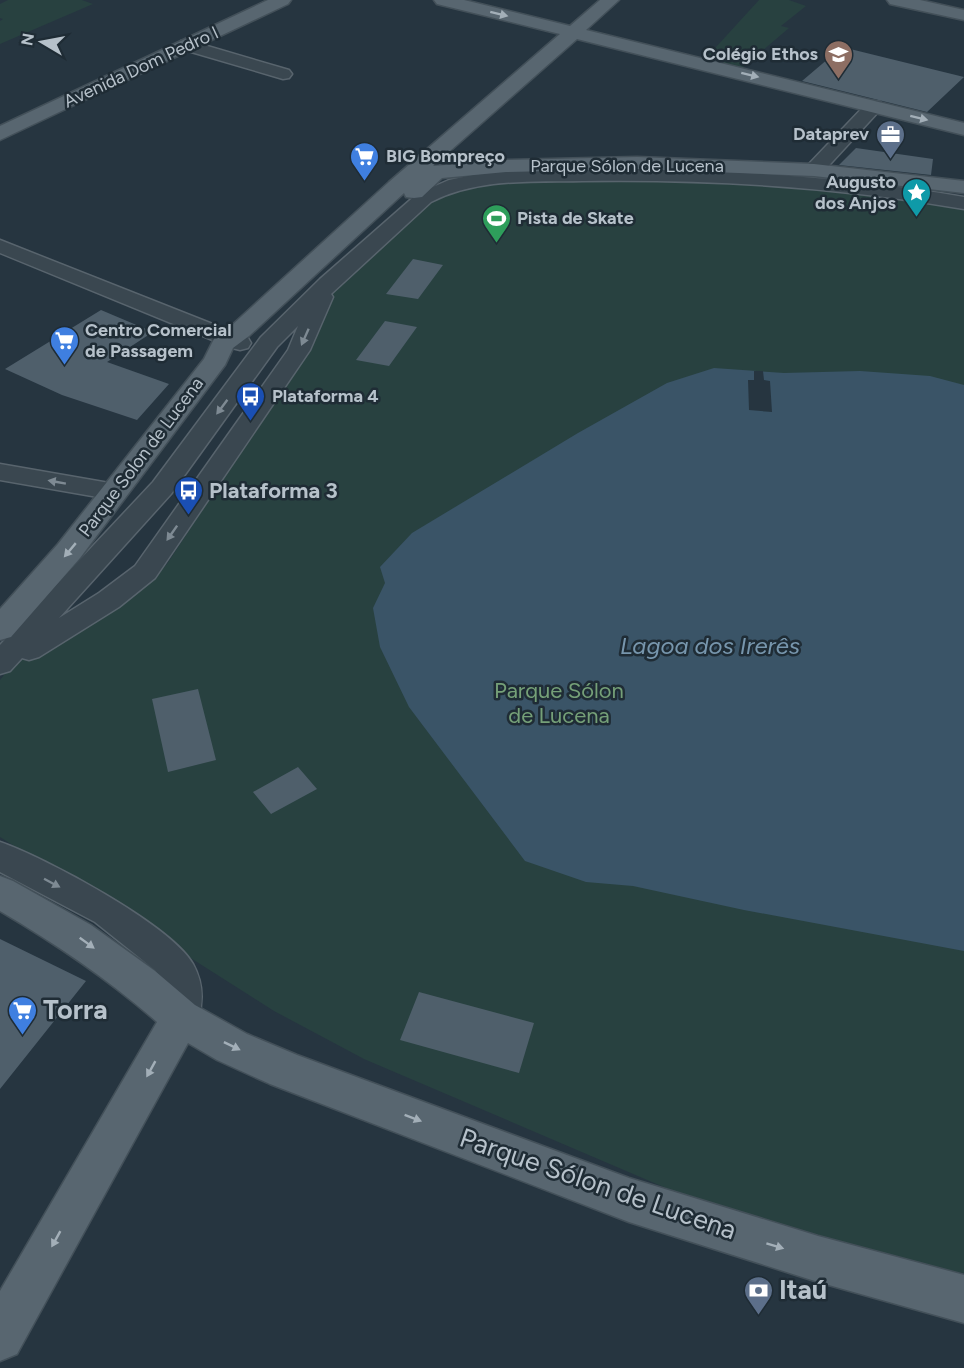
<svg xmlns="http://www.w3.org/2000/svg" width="964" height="1368" font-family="Figtree,sans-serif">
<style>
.green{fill:#284140}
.water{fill:#3a5467}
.pier{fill:#263540}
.building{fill:#4f5f6b}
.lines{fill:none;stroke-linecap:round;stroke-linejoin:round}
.minor-casing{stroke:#58646d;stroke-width:3}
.major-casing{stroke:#435059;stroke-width:3}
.minor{fill:#3a4750;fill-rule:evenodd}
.major{fill:#586670;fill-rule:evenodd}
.oneway{fill:#a3afb8}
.oneway2{fill:#7e8a93}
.labels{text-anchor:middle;stroke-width:5;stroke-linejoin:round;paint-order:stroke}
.far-poi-label{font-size:18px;font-weight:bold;fill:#b6c1ca;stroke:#1f2c35;text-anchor:start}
.far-street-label{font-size:18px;fill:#b6c1ca;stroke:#1f2c35}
.poi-label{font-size:22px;font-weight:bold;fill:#b6c1ca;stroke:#1f2c35;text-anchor:start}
.park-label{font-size:22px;fill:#75a078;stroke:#1f2c35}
.water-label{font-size:24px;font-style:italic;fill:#7796ad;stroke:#1f2c35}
.near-poi-label{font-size:27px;font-weight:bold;fill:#b6c1ca;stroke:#1f2c35;text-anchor:start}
.near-street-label{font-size:27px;fill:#b6c1ca;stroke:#1f2c35}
</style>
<rect width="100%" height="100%" fill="#263540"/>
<!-- green -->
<path class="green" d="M 8,0 L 82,0 L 93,4 L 0,44 L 0,21 L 3,19 L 0,18 L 0,4 Z
M 759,0 L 789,0 L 806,6 L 781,26 L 789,28 L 742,68 L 706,58 Z
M 634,167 C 738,170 842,174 944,192 C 952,194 956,201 964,203 L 964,1273 L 927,1269 L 673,1191 L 364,1059 L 274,1011 L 0,837 L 0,680 L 12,665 L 142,589 L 167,564 L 288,379 L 318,301 L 443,186 Z"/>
<!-- water -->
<path class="water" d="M 714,368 L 784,373 L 860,371 L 930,376 L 964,385 L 964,951 L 744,910 L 633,886 L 586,882 L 525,861 L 409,707 L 380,647 L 373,608 L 385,583 L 380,567 L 412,533 L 578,433 L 667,383 Z"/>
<!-- pier -->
<path class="pier" d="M 754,371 L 763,371 L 764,380 L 770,381 L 772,412 L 749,410 L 748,380 L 754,380 Z"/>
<!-- building -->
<path class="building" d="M 842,47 L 964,77 L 927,112 L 802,81 Z
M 856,148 L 933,159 L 931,175 L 839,165 Z
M 413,259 L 443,265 L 418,299 L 386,294 Z
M 101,310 L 153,332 L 107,362 L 169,384 L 137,420 L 62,395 L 5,369 Z
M 385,321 L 417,327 L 389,366 L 356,360 Z
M 198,689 L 216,760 L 168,772 L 152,699 Z
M 298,767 L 317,789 L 271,814 L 253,792 Z
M 0,939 L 86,981 L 0,1089 Z
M 419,992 L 534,1023 L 519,1073 L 400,1040 Z"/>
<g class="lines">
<defs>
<path id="minor" d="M 187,40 L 289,70 L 292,74 L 289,78 L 283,79 L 181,49 L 179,45 L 181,41 Z
M 874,101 L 880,102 L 883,106 L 880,110 L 821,174 L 807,174 L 804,170 L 807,166 L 868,102 Z
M 611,169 C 730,170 847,177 964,197 L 964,209 C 838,187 711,179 583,181 C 532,182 477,178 431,202 L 331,294 L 333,297 L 310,350 L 155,578 L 119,607 L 39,657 L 29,660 L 22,658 L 10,671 L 0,674 L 0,645 L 153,482 L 261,337 L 320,279 L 417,194 L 449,180 L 473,175 L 508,171 ZM 298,326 L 288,350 L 135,566 L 99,593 L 59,618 L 171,494 L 277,347 Z
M 0,240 L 248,338 L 251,343 L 248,348 L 240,350 L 232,348 L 0,253 Z
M 0,464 L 115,484 L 124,486 L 128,492 L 124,498 L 115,500 L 0,480 Z
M 0,842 C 44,857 171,925 193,964 C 205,986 204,1007 194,1030 L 181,1034 L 168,1030 C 157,1006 175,995 155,970 L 95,922 L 0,872 Z"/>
<path id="major" d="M 268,0 L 291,0 L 288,4 L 0,140 L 0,126 Z
M 434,0 L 464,0 L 570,26 L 600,0 L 619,0 L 586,30 L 964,123 L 964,135 L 577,39 L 433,166 L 506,160 L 637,157 L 814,164 L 964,181 L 964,193 L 814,176 L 637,169 L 506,172 L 442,178 L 422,197 L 414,198 L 406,197 L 404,193 L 249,336 L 233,348 L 225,365 L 80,558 L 11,637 L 0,640 L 0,609 L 58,544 L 204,359 L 215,337 L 231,326 L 389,182 L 560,34 L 437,4 Z
M 887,0 L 920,0 L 964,10 L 964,20 L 890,4 Z
M 0,876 L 13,881 L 91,925 L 155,971 L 195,1005 L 247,1034 L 297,1055 L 629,1178 L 818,1236 L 964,1275 L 964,1323 L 818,1282 L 629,1222 L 270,1084 L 217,1060 L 188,1043 L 17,1354 L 0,1361 L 0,1291 L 157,1022 C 108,979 56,944 0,911 Z"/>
</defs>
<!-- minor casing -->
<use href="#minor" class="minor-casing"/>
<!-- major casing -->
<use href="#major" class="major-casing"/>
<!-- minor -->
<use href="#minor" class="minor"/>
<!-- major -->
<use href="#major" class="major"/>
</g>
<!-- one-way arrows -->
<defs><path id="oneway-solid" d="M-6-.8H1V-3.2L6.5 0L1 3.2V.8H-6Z" transform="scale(1.5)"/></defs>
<g class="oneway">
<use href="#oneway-solid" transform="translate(499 14) rotate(14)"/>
<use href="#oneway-solid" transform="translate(750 75) rotate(14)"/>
<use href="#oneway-solid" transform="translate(919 118) rotate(14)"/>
<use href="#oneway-solid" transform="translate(70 550) rotate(130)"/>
<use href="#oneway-solid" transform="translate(87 943) rotate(36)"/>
<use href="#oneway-solid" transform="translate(232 1046) rotate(26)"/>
<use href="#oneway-solid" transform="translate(151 1069) rotate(119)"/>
<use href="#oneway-solid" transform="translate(413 1118) rotate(21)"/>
<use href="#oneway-solid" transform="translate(56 1239) rotate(119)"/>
<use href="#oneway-solid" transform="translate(775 1246) rotate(17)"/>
</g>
<g class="oneway2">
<use href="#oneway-solid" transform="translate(305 337) rotate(114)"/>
<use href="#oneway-solid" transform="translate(222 407) rotate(127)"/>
<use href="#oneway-solid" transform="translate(57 482) rotate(-170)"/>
<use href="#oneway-solid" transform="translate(172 533) rotate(125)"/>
<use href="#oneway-solid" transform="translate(52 883) rotate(28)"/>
</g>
<!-- icons -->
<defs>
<symbol id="school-pin" viewBox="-11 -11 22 30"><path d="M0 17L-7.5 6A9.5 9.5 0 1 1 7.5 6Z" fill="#8d6e63" stroke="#1f2c35"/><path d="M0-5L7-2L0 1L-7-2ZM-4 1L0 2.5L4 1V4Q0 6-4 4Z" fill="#fff"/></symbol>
<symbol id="office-pin" viewBox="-11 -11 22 30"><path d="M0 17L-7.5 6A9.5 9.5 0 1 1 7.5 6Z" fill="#5c6f8a" stroke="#1f2c35"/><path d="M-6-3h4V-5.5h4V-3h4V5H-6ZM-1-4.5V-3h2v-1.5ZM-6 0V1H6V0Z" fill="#fff"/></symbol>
<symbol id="supermarket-pin" viewBox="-11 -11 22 30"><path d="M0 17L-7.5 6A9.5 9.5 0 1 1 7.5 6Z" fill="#3f7fe0" stroke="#1f2c35"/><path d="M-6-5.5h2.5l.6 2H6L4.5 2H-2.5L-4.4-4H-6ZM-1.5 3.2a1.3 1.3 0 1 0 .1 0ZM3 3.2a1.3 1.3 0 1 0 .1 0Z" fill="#fff"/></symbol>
<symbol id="sight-pin" viewBox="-11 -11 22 30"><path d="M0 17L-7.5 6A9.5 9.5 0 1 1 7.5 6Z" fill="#0f9aa8" stroke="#1f2c35"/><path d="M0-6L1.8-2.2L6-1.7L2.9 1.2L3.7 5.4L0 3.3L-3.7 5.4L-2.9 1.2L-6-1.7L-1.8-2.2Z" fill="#fff"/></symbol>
<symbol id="stadium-pin" viewBox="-11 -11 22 30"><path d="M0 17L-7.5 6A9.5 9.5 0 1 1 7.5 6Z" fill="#2e9e5b" stroke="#1f2c35"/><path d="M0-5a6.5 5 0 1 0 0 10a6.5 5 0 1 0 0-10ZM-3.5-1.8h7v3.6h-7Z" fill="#fff"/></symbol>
<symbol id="bus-pin" viewBox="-11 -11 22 30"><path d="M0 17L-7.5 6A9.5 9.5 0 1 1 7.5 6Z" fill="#1a4fb4" stroke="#1f2c35"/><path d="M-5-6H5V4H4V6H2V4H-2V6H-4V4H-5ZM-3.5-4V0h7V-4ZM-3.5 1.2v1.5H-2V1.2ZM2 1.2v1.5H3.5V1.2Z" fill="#fff"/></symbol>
<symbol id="bank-pin" viewBox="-11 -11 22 30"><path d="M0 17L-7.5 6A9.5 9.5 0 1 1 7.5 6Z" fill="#5c6f8a" stroke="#1f2c35"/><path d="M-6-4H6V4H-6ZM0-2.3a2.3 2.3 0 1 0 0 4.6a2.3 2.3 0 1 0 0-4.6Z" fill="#fff"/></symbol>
</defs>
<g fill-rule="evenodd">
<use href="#school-pin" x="822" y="38" width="33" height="45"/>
<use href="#office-pin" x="874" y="118" width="33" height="45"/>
<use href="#supermarket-pin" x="348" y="140" width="33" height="45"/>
<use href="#sight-pin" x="900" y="176" width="33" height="45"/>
<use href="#stadium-pin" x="480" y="202" width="33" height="45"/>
<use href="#supermarket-pin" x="48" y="324" width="33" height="45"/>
<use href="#bus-pin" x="234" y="380" width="33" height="45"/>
<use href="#bus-pin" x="172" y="474" width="33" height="45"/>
<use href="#supermarket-pin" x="6" y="994" width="33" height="45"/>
<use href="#bank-pin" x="742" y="1274" width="33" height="45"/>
</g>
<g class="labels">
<!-- far-poi labels -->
<g class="far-poi-label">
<text x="818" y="60" text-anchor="end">Colégio Ethos</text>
<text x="869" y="140" text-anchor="end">Dataprev</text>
<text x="386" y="162">BIG Bompreço</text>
<text x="896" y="188" text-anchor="end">Augusto<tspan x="896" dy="21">dos Anjos</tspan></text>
<text x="517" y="224">Pista de Skate</text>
<text x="85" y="336">Centro Comercial<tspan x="85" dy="21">de Passagem</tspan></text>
<text x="272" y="402">Plataforma 4</text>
</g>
<!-- far-street labels -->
<g class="far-street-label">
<text transform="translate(141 67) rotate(-25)" y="6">Avenida Dom Pedro I</text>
<text x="627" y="172">Parque Sólon de Lucena</text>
<text transform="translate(141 457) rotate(-53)" y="6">Parque Solon de Lucena</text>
</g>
<!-- poi labels -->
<g class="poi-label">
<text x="209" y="498">Plataforma 3</text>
</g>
<!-- park labels -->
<g class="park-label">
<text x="559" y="698">Parque Sólon<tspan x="559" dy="25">de Lucena</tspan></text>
</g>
<!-- water labels -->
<g class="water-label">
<text x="710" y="654">Lagoa dos Irerês</text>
</g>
<!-- near-poi labels -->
<g class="near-poi-label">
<text x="43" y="1019">Torra</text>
<text x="779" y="1299">Itaú</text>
</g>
<!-- near-street labels -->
<g class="near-street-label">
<text transform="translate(598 1184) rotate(19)" y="9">Parque Sólon de Lucena</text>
</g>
</g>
<!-- north arrow -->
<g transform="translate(42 42) rotate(280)" stroke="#1f2c35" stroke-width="4.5" paint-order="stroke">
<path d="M0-4.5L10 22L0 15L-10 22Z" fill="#b6c1ca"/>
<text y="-9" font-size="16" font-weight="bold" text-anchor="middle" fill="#b6c1ca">N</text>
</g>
</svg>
